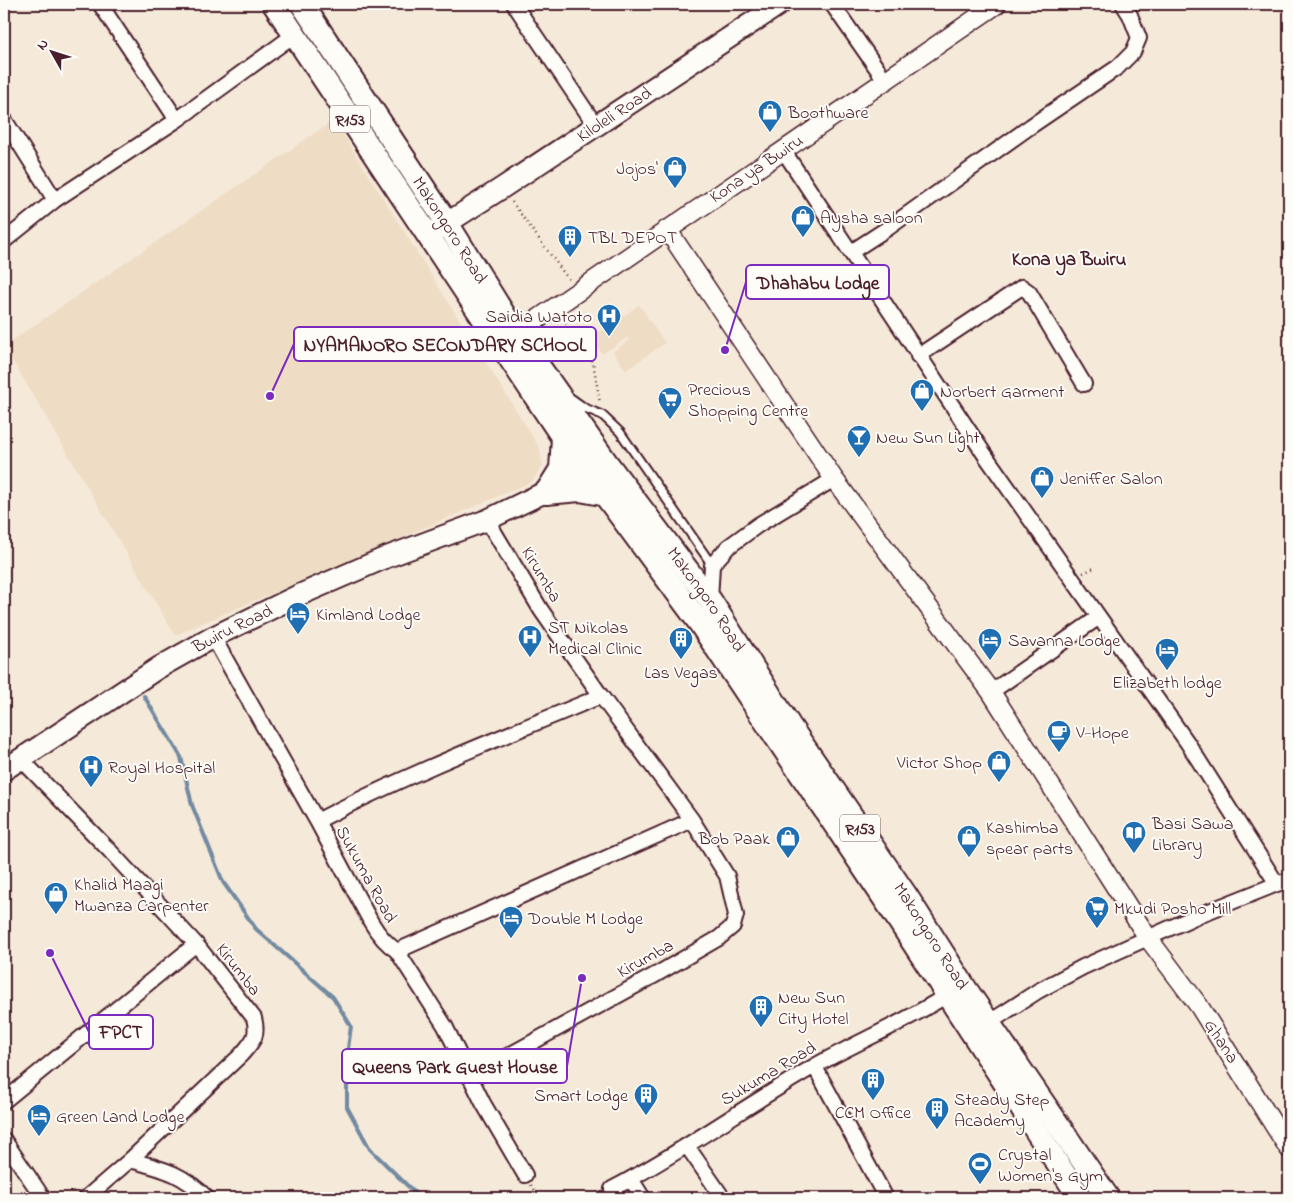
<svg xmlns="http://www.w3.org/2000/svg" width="1293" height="1202" font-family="'Indie Flower',sans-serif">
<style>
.built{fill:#efdcc4}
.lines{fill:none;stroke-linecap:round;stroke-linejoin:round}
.stream{stroke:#728aa1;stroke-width:4}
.service-casing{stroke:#4a1f2b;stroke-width:11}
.minor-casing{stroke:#4a1f2b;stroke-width:18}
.tertiary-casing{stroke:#4a1f2b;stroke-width:21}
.secondary-casing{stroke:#4a1f2b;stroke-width:24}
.primary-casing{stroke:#4a1f2b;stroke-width:26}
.path{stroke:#4a1f2b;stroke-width:2.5;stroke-dasharray:1 4;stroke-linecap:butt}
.service{stroke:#fdfcf7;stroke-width:7}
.minor{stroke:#fdfcf7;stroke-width:14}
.tertiary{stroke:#fdfcf7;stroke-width:18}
.secondary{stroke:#fdfcf7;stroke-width:20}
.primary{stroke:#fdfcf7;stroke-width:22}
.labels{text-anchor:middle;stroke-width:4;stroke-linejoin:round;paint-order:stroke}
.shield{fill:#fdfcf7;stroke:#806168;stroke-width:1}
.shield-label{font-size:16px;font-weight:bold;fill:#4a1f2b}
.poi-label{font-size:18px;fill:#4a1f2b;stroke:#fdfcf7;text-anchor:start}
.street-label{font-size:18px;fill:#4a1f2b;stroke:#fdfcf7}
.neighbourhood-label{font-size:19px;font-weight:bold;fill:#4a1f2b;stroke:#fdfcf7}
.leader{fill:none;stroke:#7b2cbf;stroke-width:2}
.callout-dot{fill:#7b2cbf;stroke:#fdfcf7;stroke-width:2}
.callout{fill:#fdfcf7;stroke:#7b2cbf;stroke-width:2}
.callout-label{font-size:19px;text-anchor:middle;font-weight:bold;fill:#4a1f2b}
</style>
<rect width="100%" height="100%" fill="#f5e9d9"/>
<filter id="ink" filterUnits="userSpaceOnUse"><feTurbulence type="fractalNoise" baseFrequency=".02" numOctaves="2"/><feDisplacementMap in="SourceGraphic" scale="10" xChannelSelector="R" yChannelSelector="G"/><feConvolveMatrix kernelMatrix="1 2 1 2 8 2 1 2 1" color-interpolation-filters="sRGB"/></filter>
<g filter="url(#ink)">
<!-- built -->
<path class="built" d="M 334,120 L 539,447 L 543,466 L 531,482 L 175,635 L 4,346 Z
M 639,305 L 665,343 L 626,370 L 613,352 L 629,340 L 628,337 L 602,354 L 591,338 Z"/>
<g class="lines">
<!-- stream -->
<path class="stream" d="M 144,696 L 181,757 L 192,805 L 223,882 L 256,929 L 333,997 L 351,1026 L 347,1056 L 347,1107 L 370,1149 L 417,1195 L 423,1198"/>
<defs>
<path id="service" d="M 571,398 L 585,408 L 602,415 L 620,432 L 712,565"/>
<path id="minor" d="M 100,4 L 177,120
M 514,4 L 596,126
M 832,4 L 885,80
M 4,119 L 55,200
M 783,150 L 985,455 L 1187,742 L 1277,884
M 4,241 L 55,200 L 177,120 L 294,35
M 851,252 L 888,228 L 1031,126 L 1118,67 L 1133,52 L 1139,38 L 1130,15 L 1123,4
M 918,356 L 1022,287 L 1029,292 L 1084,384
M 710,600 L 712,565 L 728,547 L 758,525 L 834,479
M 213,637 L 317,821 L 371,922 C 378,934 385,943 397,951 L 445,1026 L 483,1103 L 525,1175
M 991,692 L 1099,617
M 20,758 L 110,851 L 196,944 L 254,1018 C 259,1037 252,1042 241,1055 L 130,1160 L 86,1198
M 317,821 C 409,773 505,736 601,696
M 397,951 L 692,820
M 990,1022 L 1038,991 L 1083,967 L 1199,915 L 1277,884 L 1289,880
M 815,1067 L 886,1198
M 469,1077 L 657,974 L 719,938 L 733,926 L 736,915 L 727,876 L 692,820 L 601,696 L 541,610 L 487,520
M 4,1101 L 196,944
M 4,1140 L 43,1198
M 687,1146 L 723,1198
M 130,1160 C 163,1169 182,1173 207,1198
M 631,1179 L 643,1198
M 612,1189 C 681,1153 745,1106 813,1067 C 857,1042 904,1023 947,995"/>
<path id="tertiary" d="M 667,229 L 834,479 L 991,692 L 1148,938 L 1199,1006 L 1289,1149
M 516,334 L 997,4"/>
<g id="secondary">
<path id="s1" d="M 433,232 L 502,188 L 780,4"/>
<path id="s2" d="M 4,770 L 158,668 L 213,637 L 297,596 L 387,557 L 487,520 L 601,465"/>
</g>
<g id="primary">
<path d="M 274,4 L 563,438 L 699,622 L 888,904 L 1080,1198"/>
<path id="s3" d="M 302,4 L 447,223 L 516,334 L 606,462 L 710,600 L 789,725 L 905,894 L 965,988 L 1108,1198"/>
<path d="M 546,493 L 580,490 L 607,495"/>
<path d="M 546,493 L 561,469 L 563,438"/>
</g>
</defs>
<!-- service casing -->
<use href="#service" class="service-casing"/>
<!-- minor casing -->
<use href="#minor" class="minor-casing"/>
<!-- tertiary casing -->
<use href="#tertiary" class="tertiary-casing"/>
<!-- secondary casing -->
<use href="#secondary" class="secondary-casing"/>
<!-- primary casing -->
<use href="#primary" class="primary-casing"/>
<!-- path -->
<path class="path" d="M 512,202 L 569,280
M 563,319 L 593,362 L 600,403
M 1083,573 L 1094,568
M 531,1185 L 540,1198
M 593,1198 L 601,1194"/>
<!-- service -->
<use href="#service" class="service"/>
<!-- minor -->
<use href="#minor" class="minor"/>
<!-- tertiary -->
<use href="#tertiary" class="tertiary"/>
<!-- secondary -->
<use href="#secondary" class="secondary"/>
<!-- primary -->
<use href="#primary" class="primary"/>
</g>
</g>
<!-- icons -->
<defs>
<symbol id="shop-pin" viewBox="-11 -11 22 30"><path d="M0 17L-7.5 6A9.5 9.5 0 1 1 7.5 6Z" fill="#1f6fb2" stroke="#fdfcf7"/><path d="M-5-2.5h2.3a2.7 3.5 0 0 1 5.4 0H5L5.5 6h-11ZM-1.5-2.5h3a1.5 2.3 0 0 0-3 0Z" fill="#fff"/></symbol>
<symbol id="building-pin" viewBox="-11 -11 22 30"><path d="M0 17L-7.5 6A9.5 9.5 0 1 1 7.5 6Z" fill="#1f6fb2" stroke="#fdfcf7"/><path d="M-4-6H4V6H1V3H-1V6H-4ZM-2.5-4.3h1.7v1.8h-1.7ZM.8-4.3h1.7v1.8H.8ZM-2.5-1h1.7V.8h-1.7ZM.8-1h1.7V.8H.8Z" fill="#fff"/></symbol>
<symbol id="hospital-pin" viewBox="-11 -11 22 30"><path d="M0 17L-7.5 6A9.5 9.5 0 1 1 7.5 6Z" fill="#1f6fb2" stroke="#fdfcf7"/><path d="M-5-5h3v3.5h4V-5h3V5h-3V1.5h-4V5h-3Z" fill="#fff"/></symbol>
<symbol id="supermarket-pin" viewBox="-11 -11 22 30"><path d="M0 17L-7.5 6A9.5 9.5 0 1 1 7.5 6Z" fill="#1f6fb2" stroke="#fdfcf7"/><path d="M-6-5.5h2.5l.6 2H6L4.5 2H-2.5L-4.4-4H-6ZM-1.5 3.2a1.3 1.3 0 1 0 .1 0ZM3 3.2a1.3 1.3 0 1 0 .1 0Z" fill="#fff"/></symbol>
<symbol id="bar-pin" viewBox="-11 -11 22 30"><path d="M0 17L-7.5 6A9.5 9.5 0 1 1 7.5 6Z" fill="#1f6fb2" stroke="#fdfcf7"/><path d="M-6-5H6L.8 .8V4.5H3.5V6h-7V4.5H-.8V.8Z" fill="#fff"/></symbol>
<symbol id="hotel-pin" viewBox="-11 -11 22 30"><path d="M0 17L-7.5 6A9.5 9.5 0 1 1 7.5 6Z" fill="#1f6fb2" stroke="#fdfcf7"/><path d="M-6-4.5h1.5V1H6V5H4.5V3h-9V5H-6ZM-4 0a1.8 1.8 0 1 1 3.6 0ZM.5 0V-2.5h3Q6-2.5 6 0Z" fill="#fff"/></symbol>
<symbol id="cafe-pin" viewBox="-11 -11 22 30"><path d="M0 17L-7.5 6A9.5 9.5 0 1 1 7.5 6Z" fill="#1f6fb2" stroke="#fdfcf7"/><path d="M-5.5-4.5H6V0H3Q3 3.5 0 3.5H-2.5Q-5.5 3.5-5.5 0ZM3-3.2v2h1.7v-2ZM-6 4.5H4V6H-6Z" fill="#fff"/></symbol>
<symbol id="library-pin" viewBox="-11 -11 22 30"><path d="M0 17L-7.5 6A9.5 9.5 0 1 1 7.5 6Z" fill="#1f6fb2" stroke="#fdfcf7"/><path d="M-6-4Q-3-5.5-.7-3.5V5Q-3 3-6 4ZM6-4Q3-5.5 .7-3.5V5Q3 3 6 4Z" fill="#fff"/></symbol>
<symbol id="stadium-pin" viewBox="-11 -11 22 30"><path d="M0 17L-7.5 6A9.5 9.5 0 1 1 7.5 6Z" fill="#1f6fb2" stroke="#fdfcf7"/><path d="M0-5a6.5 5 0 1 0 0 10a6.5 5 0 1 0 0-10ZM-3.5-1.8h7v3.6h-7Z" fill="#fff"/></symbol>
</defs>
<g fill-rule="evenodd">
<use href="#shop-pin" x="756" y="98" width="28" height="38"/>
<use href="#shop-pin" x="661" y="154" width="28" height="38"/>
<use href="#shop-pin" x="789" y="203" width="28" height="38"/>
<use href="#building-pin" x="556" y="223" width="28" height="38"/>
<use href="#hospital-pin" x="595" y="302" width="28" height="38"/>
<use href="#shop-pin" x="908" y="377" width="28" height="38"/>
<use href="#supermarket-pin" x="656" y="385" width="28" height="38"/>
<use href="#bar-pin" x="845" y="423" width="28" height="38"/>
<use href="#shop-pin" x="1028" y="464" width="28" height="38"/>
<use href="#hotel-pin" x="284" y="600" width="28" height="38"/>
<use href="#hospital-pin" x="516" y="623" width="28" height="38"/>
<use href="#building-pin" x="667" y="625" width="28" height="38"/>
<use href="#hotel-pin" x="976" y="626" width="28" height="38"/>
<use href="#hotel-pin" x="1153" y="636" width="28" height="38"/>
<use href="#cafe-pin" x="1045" y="718" width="28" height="38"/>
<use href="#shop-pin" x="985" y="748" width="28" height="38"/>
<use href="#hospital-pin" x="77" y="753" width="28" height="38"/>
<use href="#library-pin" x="1120" y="819" width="28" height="38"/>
<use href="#shop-pin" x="955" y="823" width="28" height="38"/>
<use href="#shop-pin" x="774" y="824" width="28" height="38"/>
<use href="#shop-pin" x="42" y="880" width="28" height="38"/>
<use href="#supermarket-pin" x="1083" y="894" width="28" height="38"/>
<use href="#hotel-pin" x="497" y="904" width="28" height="38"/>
<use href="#building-pin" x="747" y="993" width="28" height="38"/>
<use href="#building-pin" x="859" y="1066" width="28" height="38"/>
<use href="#building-pin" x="632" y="1081" width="28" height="38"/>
<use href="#building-pin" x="923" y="1095" width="28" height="38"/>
<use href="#hotel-pin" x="25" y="1102" width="28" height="38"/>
<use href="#stadium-pin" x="966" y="1150" width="28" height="38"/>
</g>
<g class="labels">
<!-- shield labels -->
<g class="shield">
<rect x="330" y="105.5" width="40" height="27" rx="4"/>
<rect x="840" y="814.5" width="40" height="27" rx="4"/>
</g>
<g class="shield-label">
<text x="350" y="125">R153</text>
<text x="860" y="834">R153</text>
</g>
<!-- poi labels -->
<g class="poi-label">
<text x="788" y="118">Boothware</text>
<text x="658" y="174" text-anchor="end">Jojos'</text>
<text x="820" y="223">Aysha saloon</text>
<text x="588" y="243">TBL DEPOT</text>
<text x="592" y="322" text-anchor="end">Saidia Watoto</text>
<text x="688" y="395">Precious<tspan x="688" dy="21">Shopping Centre</tspan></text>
<text x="940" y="397">Norbert Garment</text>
<text x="876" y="443">New Sun Light</text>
<text x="1060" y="484">Jeniffer Salon</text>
<text x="316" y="620">Kimland Lodge</text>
<text x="548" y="633">ST Nikolas<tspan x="548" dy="21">Medical Clinic</tspan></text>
<text x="1008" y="646">Savanna Lodge</text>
<text x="681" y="678" text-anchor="middle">Las Vegas</text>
<text x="1167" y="688" text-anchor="middle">Elizabeth lodge</text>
<text x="1076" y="738">V-Hope</text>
<text x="982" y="768" text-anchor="end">Victor Shop</text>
<text x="108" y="773">Royal Hospital</text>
<text x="1152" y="829">Basi Sawa<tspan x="1152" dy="21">Library</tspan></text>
<text x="986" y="833">Kashimba<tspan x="986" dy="21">spear parts</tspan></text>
<text x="770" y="844" text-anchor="end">Bob Paak</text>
<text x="74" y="890">Khalid Maagi<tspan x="74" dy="21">Mwanza Carpenter</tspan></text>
<text x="1114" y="914">Mkudi Posho Mill</text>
<text x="528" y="924">Double M Lodge</text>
<text x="778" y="1003">New Sun<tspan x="778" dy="21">City Hotel</tspan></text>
<text x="628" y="1101" text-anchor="end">Smart Lodge</text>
<text x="954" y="1105">Steady Step<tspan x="954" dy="21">Academy</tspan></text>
<text x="873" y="1118" text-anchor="middle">CCM Office</text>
<text x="56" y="1122">Green Land Lodge</text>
<text x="998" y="1160">Crystal<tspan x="998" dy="21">Women's Gym</tspan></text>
</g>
<!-- street labels -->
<g class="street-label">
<text dy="6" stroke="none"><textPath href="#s1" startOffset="216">Kiloleli Road</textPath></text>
<text transform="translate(756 168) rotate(-34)" y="6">Kona ya Bwiru</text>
<text dy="6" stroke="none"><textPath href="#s3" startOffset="270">Makongoro Road</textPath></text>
<text transform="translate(542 574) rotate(59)" y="6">Kirumba</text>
<text dy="6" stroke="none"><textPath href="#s3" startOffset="720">Makongoro Road</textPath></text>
<text dy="6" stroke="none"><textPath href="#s2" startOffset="269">Bwiru Road</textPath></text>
<text transform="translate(367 874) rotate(61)" y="6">Sukuma Road</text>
<text dy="6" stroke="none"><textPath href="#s3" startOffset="1125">Makongoro Road</textPath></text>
<text transform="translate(645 958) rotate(-29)" y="6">Kirumba</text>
<text transform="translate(239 969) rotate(52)" y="6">Kirumba</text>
<text transform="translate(1222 1041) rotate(57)" y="6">Ghana</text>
<text transform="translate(768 1073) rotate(-31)" y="6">Sukuma Road</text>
</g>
<!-- neighbourhood labels -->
<g class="neighbourhood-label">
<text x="1069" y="265">Kona ya Bwiru</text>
</g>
</g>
<!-- callouts -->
<path class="leader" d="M725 350L746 282M270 396L294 344M50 953L89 1032M582 978L567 1066"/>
<g class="callout-dot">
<circle cx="725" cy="350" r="5"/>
<circle cx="270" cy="396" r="5"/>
<circle cx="50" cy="953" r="5"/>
<circle cx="582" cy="978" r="5"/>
</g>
<g class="callout">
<rect x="746" y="265" width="143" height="34" rx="5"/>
<rect x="294" y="327" width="302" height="34" rx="5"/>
<rect x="89" y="1015" width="64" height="34" rx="5"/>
<rect x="342" y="1049" width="225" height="34" rx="5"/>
</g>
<g class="callout-label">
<text x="818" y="289">Dhahabu Lodge</text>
<text x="445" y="351">NYAMANORO SECONDARY SCHOOL</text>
<text x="121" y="1038">FPCT</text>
<text x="455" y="1073">Queens Park Guest House</text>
</g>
<!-- margin -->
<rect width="1293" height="1202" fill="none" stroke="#fdfcf7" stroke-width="20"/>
<rect x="10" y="10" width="1273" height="1182" fill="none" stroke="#4a1f2b" stroke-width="2" filter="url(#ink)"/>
<!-- north arrow -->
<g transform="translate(52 52) rotate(309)" stroke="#fdfcf7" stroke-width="4" paint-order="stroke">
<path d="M0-4L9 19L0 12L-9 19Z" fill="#4a1f2b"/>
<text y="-8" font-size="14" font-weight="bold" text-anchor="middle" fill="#4a1f2b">N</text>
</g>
</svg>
